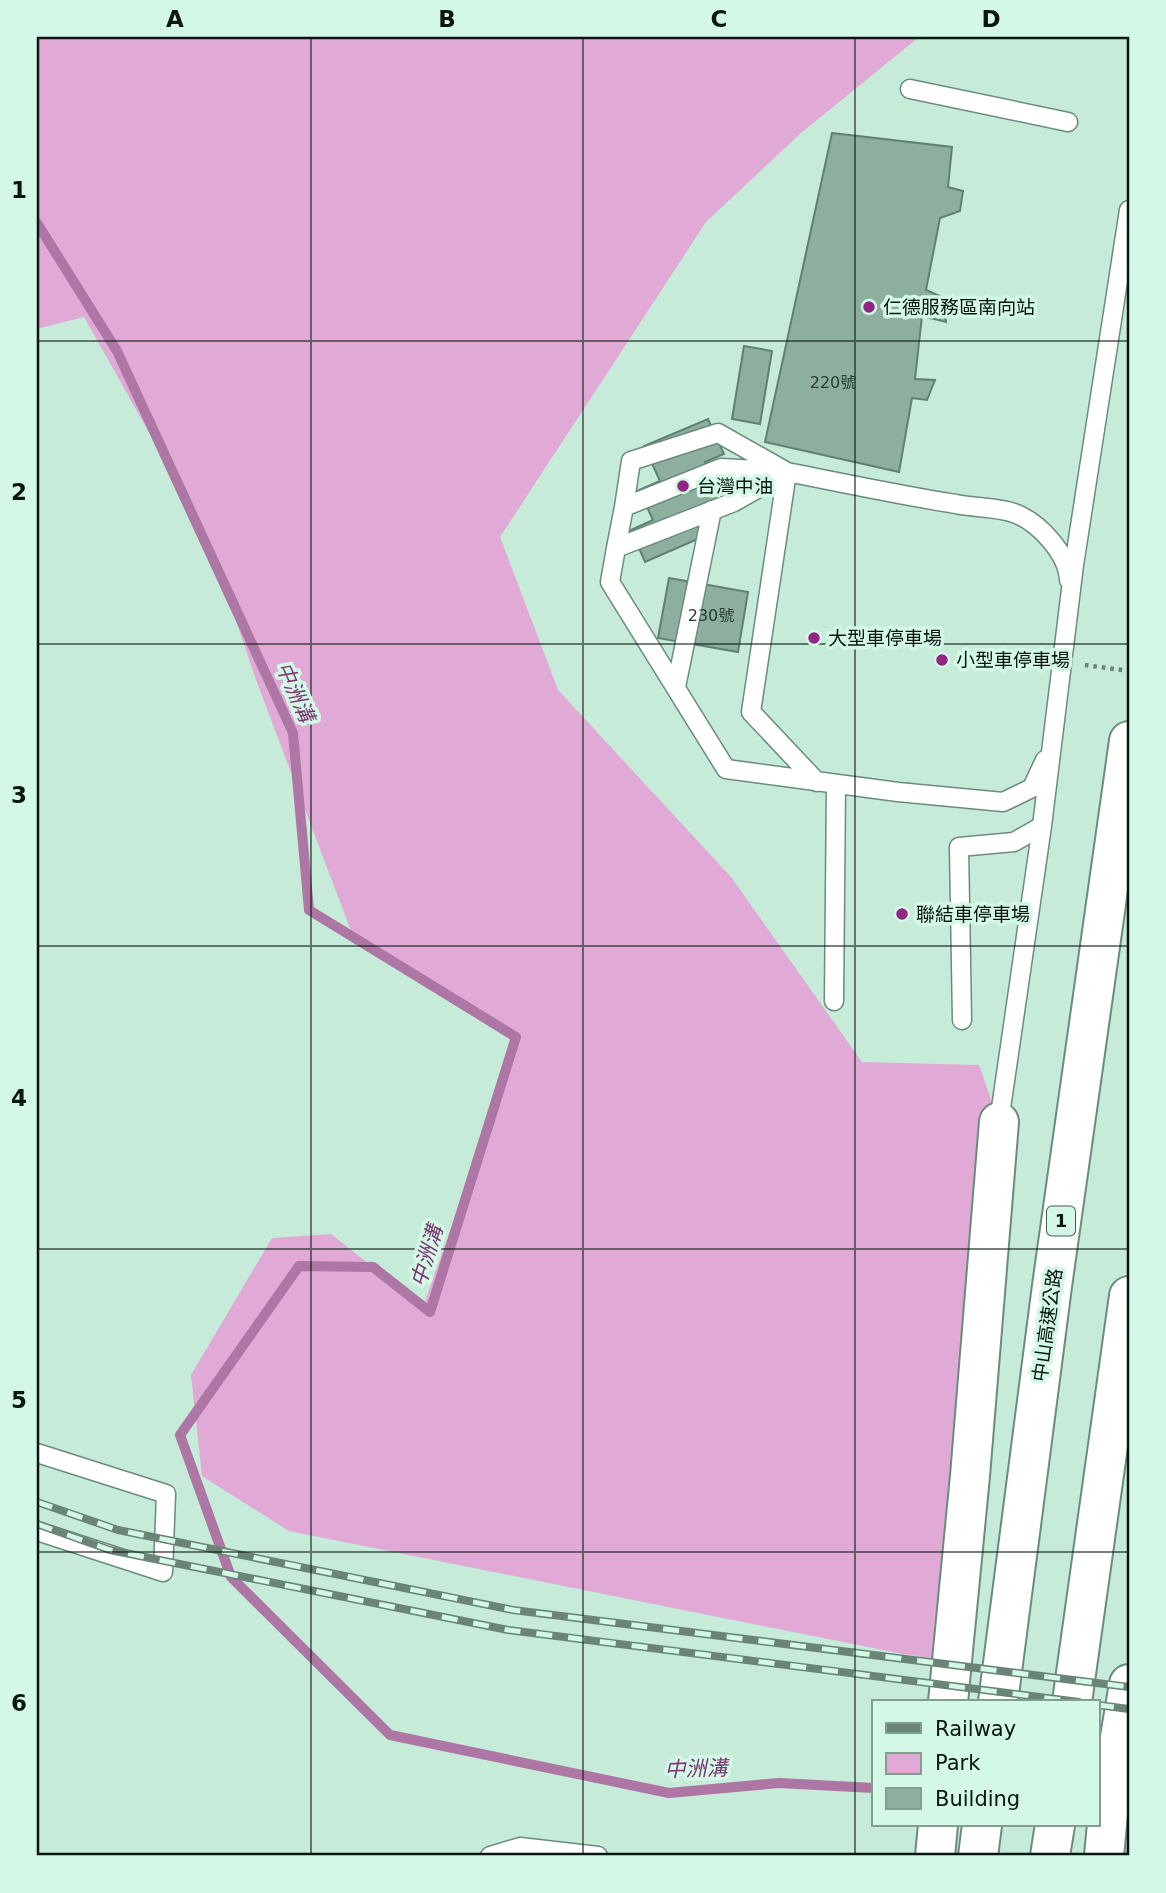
<svg xmlns="http://www.w3.org/2000/svg" width="1166" height="1893" font-family="'DejaVu Sans','Noto Sans TC',sans-serif">
<style>
.green{fill:#e1aad6}
.lines{fill:none;stroke-linecap:round;stroke-linejoin:round}
.stream{stroke:#ae76a4;stroke-width:10}
.building{fill:#8caf9e;stroke:#608172;stroke-width:2}
.lane-casing{stroke:#6b8c7d;stroke-width:21}
.highway-casing{stroke:#6b8c7d;stroke-width:42}
.path{stroke:#6a8377;stroke-width:4.5;stroke-dasharray:3.5 5;stroke-linecap:butt}
.lane{stroke:#fff;stroke-width:18}
.highway{stroke:#fff;stroke-width:38}
.rail-casing{stroke:#6a8478;stroke-width:8}
.rail{stroke:#d3f8e6;stroke-width:5;stroke-dasharray:16;stroke-linecap:butt}
.grid{fill:none;stroke:#091611;stroke-width:2;stroke-opacity:0.55}
.poi-dot{fill:#922486;stroke:#d3f8e6;stroke-width:2.5}
.labels{text-anchor:middle;stroke-width:7;stroke-linejoin:round;paint-order:stroke}
.number-label{font-size:16px;fill:#2a3c34}
.shield{fill:#d3f8e6;stroke:#465a51;stroke-width:2}
.shield-label{font-size:18px;font-weight:bold;fill:#091611}
.poi-label{font-size:19px;fill:#091611;stroke:#d3f8e6;text-anchor:start}
.street-label{font-size:19px;fill:#091611;stroke:#d3f8e6}
.water-label{font-size:21px;font-style:italic;fill:#7d3773;stroke:#d3f8e6}
.neatline{fill:none;stroke:#091611;stroke-width:2.5}
.grid-label{font-size:23px;text-anchor:middle;font-weight:bold;fill:#091611}
</style>
<rect width="100%" height="100%" fill="#c6ebd9"/>
<!-- green -->
<path class="green" d="M 37,37 L 919,37 L 801,133 L 706,222 L 500,537 L 558,690 L 731,877 L 862,1062 L 979,1065 L 999,1122 L 951,1661 L 903,1654 L 289,1531 L 202,1476 L 191,1375 L 272,1238 L 331,1234 L 423,1307 L 518,1039 L 356,944 L 256,680 L 208,537 L 84,317 L 37,329 Z
M 1129,1796 L 1129,1856 L 1106,1856 Z"/>
<g class="lines">
<!-- stream -->
<path class="stream" d="M 37,223 L 117,351 L 293,733 L 309,910 L 516,1037 L 430,1312 L 373,1267 L 299,1266 L 180,1435 L 231,1577 L 390,1735 L 669,1793 L 779,1783 L 874,1788"/>
</g>
<!-- building -->
<path class="building" d="M 832,133 L 952,147 L 948,187 L 963,191 L 960,211 L 940,218 L 926,290 L 942,297 L 946,322 L 922,316 L 915,379 L 935,380 L 927,400 L 912,398 L 899,472 L 765,442 Z
M 744,346 L 772,351 L 760,424 L 732,419 Z
M 708,419 L 724,454 L 705,462 L 721,499 L 707,535 L 645,562 L 631,530 L 653,520 L 639,490 L 660,481 L 644,446 Z
M 669,578 L 748,592 L 738,652 L 658,638 Z"/>
<g class="lines">
<defs>
<path id="lane" d="M 910,89 L 1068,122
M 787,472 L 734,502 L 616,548 L 610,582 L 726,769 L 898,792 L 1003,802 L 1032,788 L 1045,760
M 624,507 L 631,461 L 718,433 L 787,472
M 616,548 L 624,507 L 721,468 L 780,471
M 676,687 L 712,510
M 817,782 L 751,712 L 787,472 C 843,483 899,495 956,504 C 974,508 997,507 1014,513 C 1039,522 1068,554 1069,580
M 834,1001 L 836,784
M 962,1020 L 959,847 L 1014,842 L 1042,826
M 999,1122 L 1042,826 L 1074,565 L 1129,210
M 37,1453 L 166,1494 L 163,1572 L 37,1531
M 490,1856 L 520,1847 L 598,1856"/>
<path id="highway" d="M 948,1702 L 970,1476 L 999,1122
M 998,1702 L 1052,1286 L 1129,741
M 1072,1702 L 1129,1296
M 935,1856 L 938,1825
M 978,1856 L 982,1825
M 1050,1856 L 1055,1825
M 1104,1856 L 1109,1803 L 1129,1684"/>
</defs>
<!-- lane casing -->
<use href="#lane" class="lane-casing"/>
<!-- highway casing -->
<use href="#highway" class="highway-casing"/>
<!-- path -->
<path class="path" d="M 1085,665 L 1129,671"/>
<!-- lane -->
<use href="#lane" class="lane"/>
<!-- highway -->
<use href="#highway" class="highway"/>
<defs>
<path id="rail" d="M 37,1502 L 118,1530 L 513,1610 L 1129,1687
M 37,1524 L 110,1550 L 508,1630 L 1079,1702
M 1098,1705 L 1129,1709"/>
</defs>
<!-- rail casing -->
<use href="#rail" class="rail-casing"/>
<!-- rail -->
<use href="#rail" class="rail"/>
</g>
<!-- grid -->
<path class="grid" d="M 311,37 L 311,1856M 583,37 L 583,1856M 855,37 L 855,1856M 37,341 L 1129,341M 37,644 L 1129,644M 37,946 L 1129,946M 37,1249 L 1129,1249M 37,1552 L 1129,1552"/>
<!-- markers -->
<g class="poi-dot">
<circle cx="869" cy="307" r="7"/>
<circle cx="683" cy="486" r="7"/>
<circle cx="814" cy="638" r="7"/>
<circle cx="942" cy="660" r="7"/>
<circle cx="902" cy="914" r="7"/>
</g>
<g class="labels">
<!-- number labels -->
<g class="number-label">
<text x="833" y="388">220號</text>
<text x="711" y="621">230號</text>
</g>
<!-- shield labels -->
<rect class="shield" x="1047" y="1206.5" width="28" height="29" rx="5"/>
<g class="shield-label">
<text x="1061" y="1227">1</text>
</g>
<!-- poi labels -->
<g class="poi-label">
<text x="883" y="314">仁德服務區南向站</text>
<text x="697" y="493">台灣中油</text>
<text x="828" y="645">大型車停車場</text>
<text x="956" y="667">小型車停車場</text>
<text x="916" y="921">聯結車停車場</text>
</g>
<!-- street labels -->
<g class="street-label">
<text transform="translate(1047 1325) rotate(-82)" y="7">中山高速公路</text>
</g>
<!-- water labels -->
<g class="water-label">
<text transform="translate(295 692) rotate(66)" y="7">中洲溝</text>
<text transform="translate(427 1256) rotate(-73)" y="7">中洲溝</text>
<text transform="translate(696 1769) rotate(-2)" y="7">中洲溝</text>
</g>
</g>
<!-- border -->
<rect width="1166" height="1893" fill="none" stroke="#d3f8e6" stroke-width="77"/>
<!-- legend -->
<rect x="872" y="1700" width="228" height="126" fill="#d3f8e6" stroke="#829e91" stroke-width="2"/>
<rect x="886" y="1723" width="35" height="10" fill="#6a8478" stroke="#829e91" stroke-width="2"/>
<text x="935" y="1736" font-size="21" fill="#091611">Railway</text>
<rect x="886" y="1753" width="35" height="21" fill="#e1aad6" stroke="#829e91" stroke-width="2"/>
<text x="935" y="1770" font-size="21" fill="#091611">Park</text>
<rect x="886" y="1788" width="35" height="21" fill="#8caf9e" stroke="#829e91" stroke-width="2"/>
<text x="935" y="1806" font-size="21" fill="#091611">Building</text>
<rect x="38" y="38" width="1090" height="1816" class="neatline"/>
<g class="grid-label">
<text x="175" y="27">A</text>
<text x="447" y="27">B</text>
<text x="719" y="27">C</text>
<text x="991" y="27">D</text>
<text x="19" y="198">1</text>
<text x="19" y="500">2</text>
<text x="19" y="803">3</text>
<text x="19" y="1106">4</text>
<text x="19" y="1408">5</text>
<text x="19" y="1711">6</text>
</g>
</svg>
